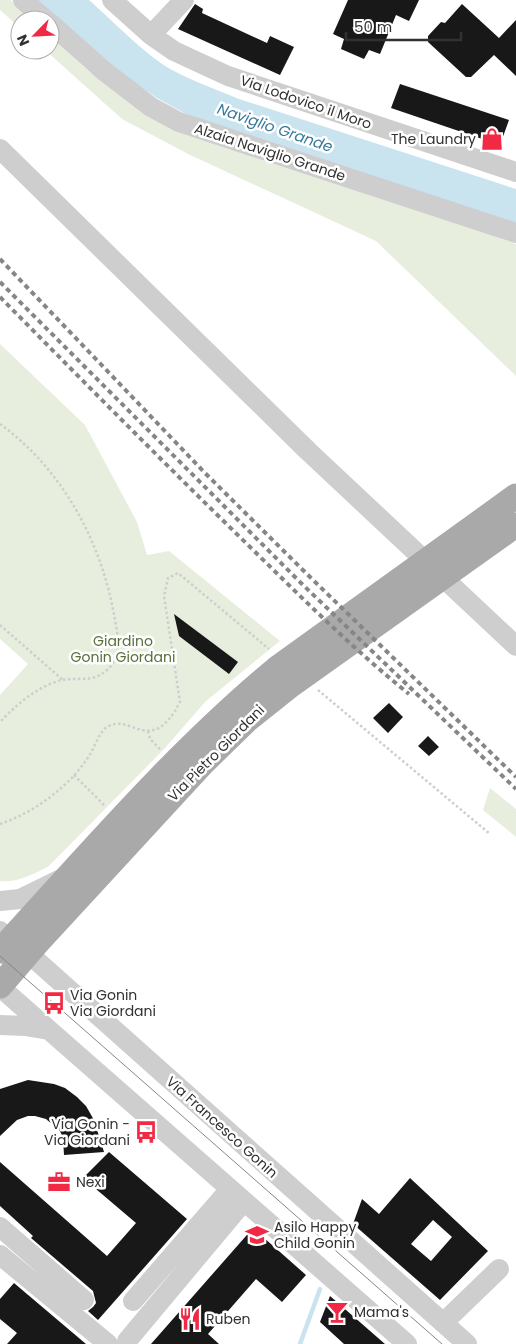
<svg xmlns="http://www.w3.org/2000/svg" width="516" height="1344" font-family="Poppins,sans-serif">
<style>
.green{fill:#e8eede}
.water{fill:#c9e3ef}
.lines{fill:none;stroke-linecap:round;stroke-linejoin:round}
.stream{stroke:#c9e3ef;stroke-width:4.5}
.building{fill:#181818;fill-rule:evenodd}
.path{stroke:#cecece;stroke-width:2.5;stroke-dasharray:2.5 2.5;stroke-linecap:butt}
.minor{stroke:#cecece;stroke-width:20}
.major{stroke:#a9a9a9;stroke-width:25}
.tram{stroke:#868686;stroke-width:1}
.rail{stroke:#868686;stroke-width:4;stroke-dasharray:5 4;stroke-linecap:butt}
.labels{text-anchor:middle;stroke-width:5;stroke-linejoin:round;paint-order:stroke}
.street-label{font-size:14px;fill:#313131;stroke:#fff}
.poi-label{font-size:14px;fill:#313131;stroke:#fff;text-anchor:start}
.park-label{font-size:14px;fill:#57703a;stroke:#fff}
.water-label{font-size:15px;font-style:italic;fill:#387a9a;stroke:#fff}
</style>
<rect width="100%" height="100%" fill="#fff"/>
<!-- green -->
<path class="green" d="M 0,0 L 11,0 L 33,20 L 20,20 L 20,28 L 0,10 Z
M 50,36 L 86,69 L 138,109 L 516,244 L 516,376 L 376,241 L 190,155 L 122,119 L 45,50 L 50,50 Z
M 0,344 L 85,425 L 137,522 L 147,555 L 169,551 L 280,641 L 206,701 L 165,748 L 49,866 C 34,874 17,883 0,881 L 0,695 L 28,664 L 0,639 Z
M 490,788 L 516,809 L 516,837 L 483,810 Z"/>
<!-- water -->
<path class="water" d="M 34,0 L 89,0 C 113,21 145,55 172,70 C 193,81 217,90 239,99 L 516,189 L 516,227 L 188,115 L 157,98 L 100,59 Z"/>
<g class="lines">
<!-- stream -->
<path class="stream" d="M 300,1344 L 320,1289"/>
</g>
<!-- building -->
<path class="building" d="M 348,0 L 419,0 L 409,21 L 396,15 L 380,54 L 369,50 L 364,59 L 341,49 L 344,39 L 333,34 Z
M 195,4 L 203,9 L 202,13 L 267,43 L 270,36 L 294,47 L 280,75 L 178,29 Z
M 462,4 L 499,38 L 516,20 L 516,76 L 494,55 L 471,77 L 466,77 L 428,42 L 428,36 L 441,22 L 445,23 Z
M 400,84 L 509,120 L 500,145 L 391,108 Z
M 174,614 L 238,662 L 229,674 L 179,636 Z
M 389,703 L 403,717 L 388,733 L 373,718 Z
M 428,736 L 439,747 L 429,756 L 418,746 Z
M 28,1080 L 54,1084 L 65,1088 L 77,1097 L 86,1106 L 94,1120 L 104,1152 L 64,1155 L 63,1138 L 60,1131 L 46,1119 L 35,1116 L 28,1116 L 17,1120 L 0,1136 L 0,1089 Z
M 109,1152 L 187,1219 L 98,1320 L 88,1311 L 93,1307 L 96,1303 L 93,1291 L 31,1238 L 33,1236 L 0,1206 L 0,1162 L 107,1256 L 136,1223 L 83,1178 Z
M 410,1178 L 488,1251 L 440,1300 L 353,1224 L 362,1199 L 379,1214 ZM 433,1220 L 452,1237 L 431,1261 L 411,1244 Z
M 253,1228 L 306,1275 L 282,1302 L 256,1279 L 208,1334 L 219,1344 L 151,1344 Z
M 14,1283 L 86,1344 L 7,1344 L 17,1333 L 0,1319 L 0,1299 Z
M 330,1296 L 385,1344 L 344,1344 L 320,1322 Z"/>
<g class="lines">
<!-- path -->
<path class="path" d="M 0,424 C 62,469 101,541 114,615 C 118,634 123,656 106,671 C 92,683 77,677 62,680 C 38,686 17,704 0,722
M 0,625 L 63,680
M 318,690 L 490,834
M 148,731 L 150,739 L 161,750
M 74,775 L 105,806
M 0,824 C 35,812 69,787 89,756 C 95,747 99,732 107,727 C 131,712 151,758 180,702 L 164,596 L 168,578 L 178,573 L 269,649"/>
<!-- minor -->
<path class="minor" d="M 23,0 L 46,20
M 112,0 L 151,35 L 174,51 L 228,76 L 516,172
M 50,23 L 104,71 L 151,107 L 179,122 L 516,233
M 151,35 L 184,0
M 0,149 L 308,451 L 516,646
M 0,901 L 20,899 L 63,878
M 0,931 L 28,953 L 467,1344
M 0,987 L 407,1344
M 0,1025 L 25,1026 L 49,1030
M 0,1227 L 84,1300
M 0,1255 L 108,1344
M 133,1301 L 230,1189
M 443,1323 L 499,1269
M 127,1341 L 244,1201"/>
<!-- major -->
<path class="major" d="M 0,951 C 89,854 175,753 276,669 L 516,496
M 0,986 L 37,943 L 202,764 L 246,721 L 291,685 L 516,525"/>
<!-- tram -->
<path class="tram" d="M 0,956 L 442,1344"/>
<!-- rail -->
<path class="rail" d="M 0,259 L 205,473 L 310,577 L 516,777
M 0,282 L 302,584 L 516,789
M 0,297 C 82,380 164,463 247,544 C 300,596 352,648 409,694"/>
</g>
<!-- icons -->
<defs>
<symbol id="shop-bare" viewBox="-9 -9 18 18"><path d="M-5-2.5h2.3a2.7 3.5 0 0 1 5.4 0H5L5.5 6h-11ZM-1.5-2.5h3a1.5 2.3 0 0 0-3 0Z" fill="#f12944" stroke="#fff" stroke-width="2.5" paint-order="stroke"/></symbol>
<symbol id="bus-bare" viewBox="-9 -9 18 18"><path d="M-5-6H5V4H4V6H2V4H-2V6H-4V4H-5ZM-3.5-4V0h7V-4ZM-3.5 1.2v1.5H-2V1.2ZM2 1.2v1.5H3.5V1.2Z" fill="#f12944" stroke="#fff" stroke-width="2.5" paint-order="stroke"/></symbol>
<symbol id="office-bare" viewBox="-9 -9 18 18"><path d="M-6-3h4V-5.5h4V-3h4V5H-6ZM-1-4.5V-3h2v-1.5ZM-6 0V1H6V0Z" fill="#f12944" stroke="#fff" stroke-width="2.5" paint-order="stroke"/></symbol>
<symbol id="school-bare" viewBox="-9 -9 18 18"><path d="M0-5L7-2L0 1L-7-2ZM-4 1L0 2.5L4 1V4Q0 6-4 4Z" fill="#f12944" stroke="#fff" stroke-width="2.5" paint-order="stroke"/></symbol>
<symbol id="bar-bare" viewBox="-9 -9 18 18"><path d="M-6-5H6L.8 .8V4.5H3.5V6h-7V4.5H-.8V.8Z" fill="#f12944" stroke="#fff" stroke-width="2.5" paint-order="stroke"/></symbol>
<symbol id="restaurant-bare" viewBox="-9 -9 18 18"><path d="M-5-6h1v4h1v-4h1v4h1v-4h1v5L-1.5 .5V6h-2V.5L-5-1ZM5-6V6H3V1.5H1.5Q1.5-4 5-6Z" fill="#f12944" stroke="#fff" stroke-width="2.5" paint-order="stroke"/></symbol>
</defs>
<g fill-rule="evenodd">
<use href="#shop-bare" x="476" y="123" width="32" height="32"/>
<use href="#bus-bare" x="38" y="987" width="32" height="32"/>
<use href="#bus-bare" x="130" y="1116" width="32" height="32"/>
<use href="#office-bare" x="43" y="1166" width="32" height="32"/>
<use href="#school-bare" x="241" y="1219" width="32" height="32"/>
<use href="#bar-bare" x="321" y="1296" width="32" height="32"/>
<use href="#restaurant-bare" x="174" y="1303" width="32" height="32"/>
</g>
<g class="labels">
<!-- street labels -->
<g class="street-label">
<text transform="translate(306 102) rotate(19)" y="5">Via Lodovico il Moro</text>
<text transform="translate(270 152) rotate(18)" y="5">Alzaia Naviglio Grande</text>
<text transform="translate(216 753) rotate(-45)" y="5">Via Pietro Giordani</text>
<text transform="translate(222 1127) rotate(42)" y="5">Via Francesco Gonin</text>
</g>
<!-- poi labels -->
<g class="poi-label">
<text x="476" y="144" text-anchor="end">The Laundry</text>
<text x="70" y="1000">Via Gonin<tspan x="70" dy="16">Via Giordani</tspan></text>
<text x="130" y="1129" text-anchor="end">Via Gonin -<tspan x="130" dy="16">Via Giordani</tspan></text>
<text x="76" y="1187">Nexi</text>
<text x="274" y="1232">Asilo Happy<tspan x="274" dy="16">Child Gonin</tspan></text>
<text x="354" y="1317">Mama's</text>
<text x="206" y="1324">Ruben</text>
</g>
<!-- park labels -->
<g class="park-label">
<text x="123" y="646">Giardino<tspan x="123" dy="16">Gonin Giordani</tspan></text>
</g>
<!-- water labels -->
<g class="water-label">
<text transform="translate(275 128) rotate(19)" y="5">Naviglio Grande</text>
</g>
</g>
<!-- north arrow -->
<g transform="translate(35 35) rotate(246)"><circle r="24" fill="#ffffff" stroke="#adadad"/>
<path d="M0-4L9 19L0 12L-9 19Z" fill="#f12944"/>
<text y="-8" font-size="14" font-weight="bold" text-anchor="middle" fill="#313131">N</text>
</g>
<!-- scale -->
<path d="M346 32v8h115v-8" fill="none" stroke="#313131" stroke-width="2.5"/>
<text x="354" y="32" font-size="15" fill="#313131" stroke="#ffffff" stroke-width="4" paint-order="stroke">50 m</text>
</svg>
